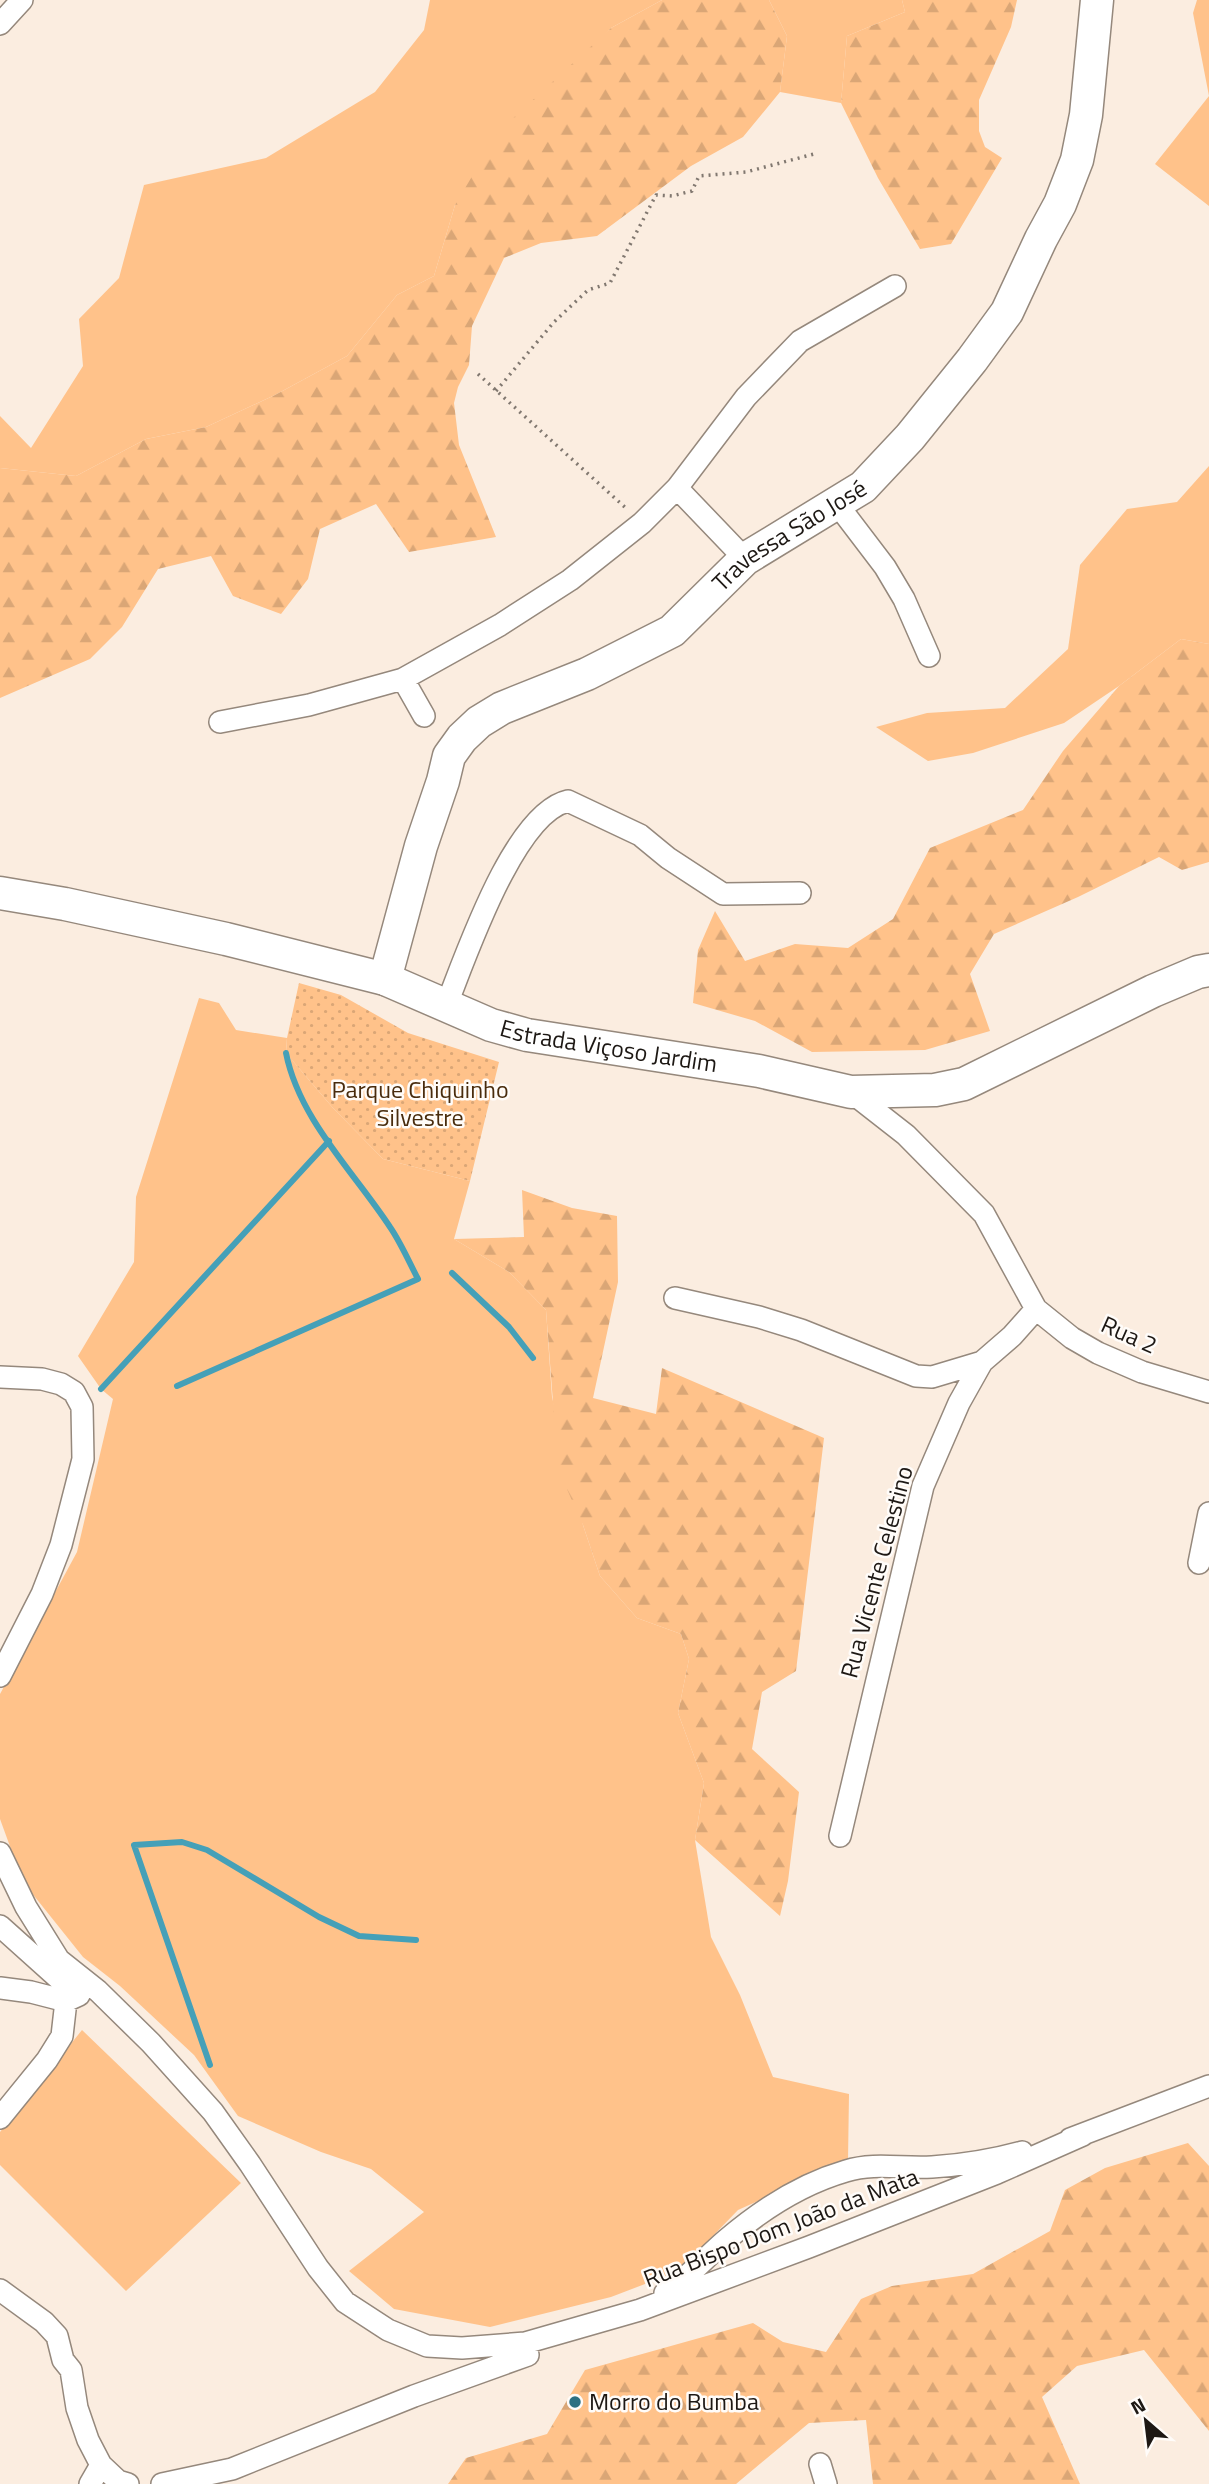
<svg xmlns="http://www.w3.org/2000/svg" width="1209" height="2484" font-family="'Titillium Web',sans-serif">
<style>
.green{fill:#ffc28a}
.forest{fill:url(#forest-firs)}
.park{fill:url(#park-dots)}
.lines{fill:none;stroke-linecap:round;stroke-linejoin:round}
.stream{stroke:#45a0b8;stroke-width:6}
.street-casing{stroke:#95887c;stroke-width:24}
.secondary-casing{stroke:#95887c;stroke-width:35}
.path{stroke:#817870;stroke-width:3.5;stroke-dasharray:2 5;stroke-linecap:butt}
.street{stroke:#fff;stroke-width:21}
.secondary{stroke:#fff;stroke-width:32}
.poi-dot{fill:#2d7082;stroke:#fffcf9;stroke-width:2.5}
.labels{text-anchor:middle;stroke-width:5;stroke-linejoin:round;paint-order:stroke}
.street-label{font-size:24px;fill:#1d1814;stroke:#fffcf9}
.park-label{font-size:24px;fill:#492c0d;stroke:#fffcf9}
.poi-label{font-size:24px;fill:#1d1814;stroke:#fffcf9;text-anchor:start}
</style>
<defs>
<pattern id="forest-firs" width="22" height="20" patternUnits="userSpaceOnUse" patternTransform="scale(1.75)"><rect width="22" height="20" fill="#ffc28a"/><path d="M5 1l3.5 6h-7zM16 11l3.5 6h-7z" fill="#daa676"/></pattern>
<pattern id="park-dots" width="8" height="8" patternUnits="userSpaceOnUse" patternTransform="scale(1.75)"><rect width="8" height="8" fill="#ffc28a"/><path d="M2 2h.1M6 6h.1" fill="none" stroke="#daa676" stroke-width="1.8" stroke-linecap="round"/></pattern>
</defs>
<rect width="100%" height="100%" fill="#fbede0"/>
<!-- green -->
<path class="green" d="M 430,0 L 662,0 L 611,28 L 455,205 L 434,276 L 397,295 L 347,356 L 275,395 L 206,427 L 146,439 L 76,476 L 0,468 L 0,416 L 31,448 L 83,366 L 79,319 L 119,278 L 144,185 L 266,158 L 375,92 L 424,30 Z
M 769,0 L 902,0 L 905,12 L 847,36 L 841,103 L 780,92 L 787,36 Z
M 1197,0 L 1209,0 L 1209,206 L 1155,164 L 1209,96 L 1193,13 Z
M 1209,466 L 1209,644 L 1181,639 L 1119,686 L 1064,723 L 973,753 L 928,761 L 876,727 L 927,713 L 1005,708 L 1068,649 L 1080,565 L 1127,509 L 1177,502 Z
M 199,998 L 219,1003 L 236,1030 L 287,1038 L 286,1053 L 333,1108 L 383,1159 L 470,1181 L 454,1239 L 509,1272 L 546,1310 L 552,1397 L 583,1525 L 600,1576 L 637,1618 L 681,1634 L 689,1659 L 678,1713 L 704,1783 L 695,1840 L 711,1937 L 740,1995 L 773,2077 L 849,2094 L 848,2160 L 738,2210 L 679,2271 L 611,2297 L 490,2327 L 394,2309 L 349,2271 L 424,2212 L 371,2169 L 321,2152 L 238,2116 L 194,2055 L 120,1986 L 83,1957 L 23,1882 L 0,1819 L 0,1694 L 77,1552 L 113,1399 L 101,1389 L 78,1356 L 134,1262 L 136,1197 Z
M 82,2030 L 241,2183 L 126,2291 L 0,2165 L 0,2132 Z"/>
<!-- forest -->
<path class="forest" d="M 662,0 L 769,0 L 787,36 L 780,92 L 743,137 L 691,166 L 597,236 L 541,243 L 504,258 L 472,326 L 469,365 L 458,387 L 454,403 L 459,445 L 496,537 L 409,552 L 376,504 L 320,529 L 308,579 L 281,614 L 233,596 L 211,556 L 158,569 L 122,627 L 90,659 L 0,698 L 0,468 L 76,476 L 146,439 L 206,427 L 275,395 L 347,356 L 397,295 L 434,276 L 455,205 L 499,131 L 611,28 Z
M 902,0 L 1017,0 L 1011,27 L 979,100 L 979,131 L 985,147 L 1002,158 L 951,244 L 920,249 L 878,178 L 841,103 L 847,36 L 905,12 Z
M 1181,639 L 1209,644 L 1209,862 L 1182,870 L 1159,857 L 1078,897 L 994,934 L 970,974 L 990,1031 L 925,1050 L 812,1052 L 755,1021 L 693,1003 L 698,950 L 715,911 L 745,961 L 795,944 L 848,948 L 893,919 L 930,848 L 1023,810 L 1063,751 L 1119,686 Z
M 522,1190 L 572,1208 L 617,1216 L 618,1282 L 593,1398 L 656,1414 L 662,1368 L 824,1438 L 796,1671 L 762,1692 L 752,1749 L 799,1792 L 788,1881 L 780,1916 L 695,1840 L 704,1783 L 678,1713 L 689,1659 L 681,1634 L 637,1618 L 600,1576 L 583,1525 L 558,1469 L 546,1310 L 509,1272 L 454,1239 L 524,1237 Z
M 1188,2143 L 1209,2166 L 1209,2431 L 1144,2350 L 1077,2366 L 1042,2397 L 1080,2484 L 873,2484 L 866,2420 L 809,2423 L 736,2484 L 448,2484 L 466,2458 L 547,2434 L 585,2370 L 753,2323 L 783,2342 L 826,2352 L 861,2299 L 892,2286 L 973,2274 L 1050,2231 L 1065,2190 L 1105,2168 Z"/>
<!-- park -->
<path class="park" d="M 299,983 L 341,995 L 408,1033 L 499,1062 L 470,1181 L 383,1159 L 333,1108 L 286,1053 L 287,1038 Z"/>
<g class="lines">
<!-- stream -->
<path class="stream" d="M 452,1273 L 509,1327 L 533,1358
M 177,1386 L 418,1279 C 409,1262 401,1243 390,1227 C 354,1172 299,1119 286,1053
M 101,1389 L 329,1141
M 210,2065 L 134,1845 L 182,1842 L 207,1850 L 319,1917 L 359,1936 L 416,1940"/>
<defs>
<path id="street" d="M 0,24 L 22,0
M 677,488 L 745,559
M 837,504 L 885,567 L 904,599 L 929,656
M 403,679 L 424,716
M 220,722 L 309,705 L 403,679 L 500,625 L 570,580 L 642,523 L 677,488 L 746,397 L 800,341 L 895,286
M 446,1006 C 466,956 514,813 568,801 L 640,835 L 668,858 L 723,894 L 800,893
M 851,1092 L 906,1135 L 984,1214 L 1036,1309 L 1072,1338 L 1098,1353 L 1142,1372 L 1209,1392
M 675,1298 L 759,1317 L 801,1330 L 916,1376 L 932,1377 L 982,1362
M 0,1377 L 42,1379 L 61,1384 L 74,1392 L 82,1407 L 83,1459 L 61,1545 L 42,1594 L 0,1676
M 1199,1563 L 1209,1513
M 840,1836 L 923,1486 L 959,1403 L 982,1362 L 1012,1336 L 1036,1309
M 0,1853 L 26,1907 L 59,1960 L 98,1991 L 151,2043 L 213,2112 L 250,2164 L 318,2268 L 345,2302 L 388,2330 L 427,2346 L 462,2348 L 525,2343 L 640,2310 L 809,2247 L 997,2173 L 1083,2135
M 0,1926 L 77,1995
M 0,1988 L 31,1992 L 66,2001 L 79,1995
M 0,2118 L 47,2060 L 62,2036 L 66,2001
M 1070,2139 L 1209,2086
M 0,2290 L 44,2322 L 57,2336 L 63,2360 L 71,2370 L 77,2408 L 88,2440 L 101,2465 L 118,2481 L 128,2484
M 665,2293 C 688,2278 705,2258 726,2240 C 761,2210 801,2184 846,2171 C 875,2162 902,2169 932,2167 C 961,2165 993,2160 1022,2152
M 820,2464 L 826,2484
M 90,2484 L 101,2465
M 162,2484 L 232,2469 L 414,2396 L 528,2355 L 525,2343"/>
<g id="secondary">
<path id="s1" d="M 0,893 L 65,904 L 226,939 L 385,979 L 491,1025 L 527,1035 L 759,1071 L 851,1092 L 935,1090 L 964,1084 L 1153,991 L 1198,972 L 1209,970"/>
<path id="s2" d="M 385,979 L 421,846 L 443,781 L 449,756 L 462,738 L 479,722 L 502,708 L 587,674 L 672,631 L 745,559 L 863,487 L 910,437 L 972,360 L 1007,312 L 1041,239 L 1060,204 L 1077,160 L 1086,115 L 1097,0"/>
</g>
</defs>
<!-- street casing -->
<use href="#street" class="street-casing"/>
<!-- secondary casing -->
<use href="#secondary" class="secondary-casing"/>
<!-- path -->
<path class="path" d="M 478,374 L 628,510
M 496,391 L 554,322 L 588,290 L 610,283 L 656,195 L 672,196 L 692,191 L 699,176 L 746,172 L 814,154"/>
<!-- street -->
<use href="#street" class="street"/>
<!-- secondary -->
<use href="#secondary" class="secondary"/>
</g>
<!-- markers -->
<circle class="poi-dot" cx="575" cy="2402" r="7"/>
<g class="labels">
<!-- street labels -->
<g class="street-label">
<text dy="8" stroke="none"><textPath href="#s2" startOffset="644">Travessa São José</textPath></text>
<text dy="8" stroke="none"><textPath href="#s1" startOffset="630">Estrada Viçoso Jardim</textPath></text>
<text transform="translate(1129 1335) rotate(24)" y="8">Rua 2</text>
<text transform="translate(877 1572) rotate(-75)" y="8">Rua Vicente Celestino</text>
<text transform="translate(781 2228) rotate(-21)" y="8">Rua Bispo Dom João da Mata</text>
</g>
<!-- park labels -->
<g class="park-label">
<text x="420" y="1098">Parque Chiquinho<tspan x="420" dy="28">Silvestre</tspan></text>
</g>
<!-- poi labels -->
<g class="poi-label">
<text x="589" y="2410">Morro do Bumba</text>
</g>
</g>
<!-- north arrow -->
<g transform="translate(1146 2421) rotate(332)" stroke="#fffcf9" stroke-width="5" paint-order="stroke">
<path d="M0-5L12 26L0 18L-12 26Z" fill="#1d1814"/>
<text y="-10" font-size="19" font-weight="bold" text-anchor="middle" fill="#1d1814">N</text>
</g>
</svg>
